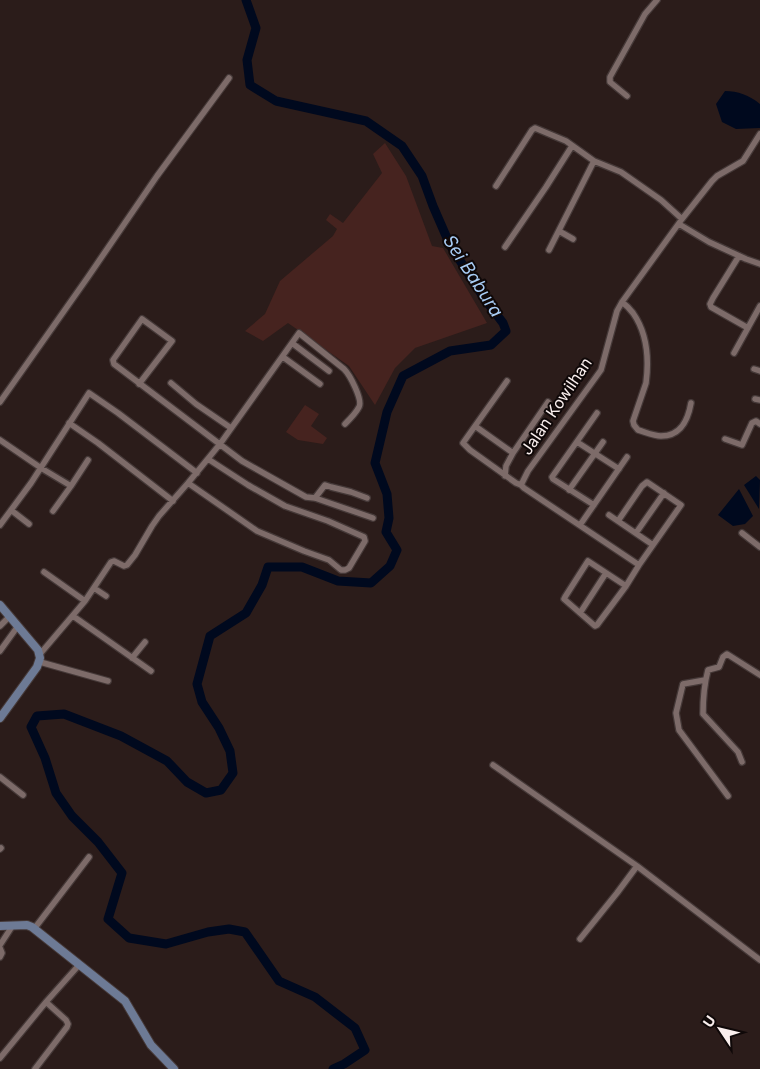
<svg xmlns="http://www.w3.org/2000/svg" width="760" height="1069" font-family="Inter,sans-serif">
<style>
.green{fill:#46231f}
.water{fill:#00091e}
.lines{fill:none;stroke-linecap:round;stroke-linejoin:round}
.river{stroke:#00091e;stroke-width:9}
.minor-casing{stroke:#453938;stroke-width:8}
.secondary-casing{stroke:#453938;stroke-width:10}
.minor{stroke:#7d6b69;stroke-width:5.5}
.secondary{stroke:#6d7a95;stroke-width:8}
.labels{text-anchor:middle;stroke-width:4;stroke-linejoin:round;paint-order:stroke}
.street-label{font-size:16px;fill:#f9eeed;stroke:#0f0808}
.water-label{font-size:18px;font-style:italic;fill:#a8ccf5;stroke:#0f0808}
</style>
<rect width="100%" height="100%" fill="#2b1c1a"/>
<!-- green -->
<path class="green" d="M 385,143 L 406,176 L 432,246 L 443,248 L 487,323 L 415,348 L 395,368 L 375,405 L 349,366 L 288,323 L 263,341 L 245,331 L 265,314 L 280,281 L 333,236 L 337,229 L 326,220 L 330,214 L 343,223 L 382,173 L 373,154 Z
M 305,405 L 319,414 L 311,426 L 327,438 L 323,444 L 298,440 L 286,432 Z"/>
<!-- water -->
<path class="water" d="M 725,91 C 738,91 749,95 760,104 L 760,128 L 736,129 L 722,122 L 716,104 Z
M 756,476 L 760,480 L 759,509 L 744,485 Z
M 739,489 L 753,516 L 745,524 L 733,526 L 718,515 Z"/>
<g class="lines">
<!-- river -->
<path class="river" d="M 246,0 L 256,28 L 247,60 L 250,85 L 276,101 L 366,121 L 402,146 L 422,176 L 433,206 L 450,245 L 484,298 L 503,323 L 506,331 L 491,345 L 450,351 L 403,376 L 387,412 L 375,463 L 387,494 L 389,518 L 386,532 L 397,550 L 390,566 L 371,583 L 338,581 L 302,567 L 268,567 L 262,585 L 246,613 L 210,636 L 197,684 L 202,702 L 219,728 L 230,751 L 233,773 L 221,790 L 206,793 L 187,782 L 167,761 L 121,736 L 64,714 L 37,716 L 31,727 L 45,758 L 56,793 L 72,816 L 98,842 L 122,873 L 108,919 L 129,938 L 166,944 L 208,932 L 229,929 L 245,932 L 279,981 L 315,997 L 355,1028 L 365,1050 L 344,1064 L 333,1069"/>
<defs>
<path id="minor" d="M 627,96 L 610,82 L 610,77 L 645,14 L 657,0
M 496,186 L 532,130 L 535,128 L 566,141 L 594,161 L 621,172 L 661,200 L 682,219
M 679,224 L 709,242 L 746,259 L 760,264
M 559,231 L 573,239
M 505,247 L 546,187 L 572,146
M 549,250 L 594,161
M 739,256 L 713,298 L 710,304 L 711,307 L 748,328
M 622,302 C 626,305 630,309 633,313 C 647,333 649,360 646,383 L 633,421 L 634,425 L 638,430 C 645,432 654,436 661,436 C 681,436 688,420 691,403
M 292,343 L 329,371
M 734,353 L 760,306
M 283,357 L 320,384
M 754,369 L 760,371
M 171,383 L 196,404 L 231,428
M 139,384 L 172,341 L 142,319 L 113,360 L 114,364 L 242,461 L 306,497 L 315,498 L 373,518
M 755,399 L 760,400
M 0,402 L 88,277 L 157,176 L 229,78
M 69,423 L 98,443 L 173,501
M 475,426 L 507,381
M 725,439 L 742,445 L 752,423 L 756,421 L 760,424
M 0,440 L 41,468 L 71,486
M 577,442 L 619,469
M 513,453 L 475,426 L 463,443 L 470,450 L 516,483 L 521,485
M 505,476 L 506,466 L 513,453 L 548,402
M 188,483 L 257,531 L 304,551 L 329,560 L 341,570 L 345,570 L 349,568 L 365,541 L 364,537 L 328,521 L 285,506 L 248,485 L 208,459
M 569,490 L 603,442
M 315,498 L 325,485 L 331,487 L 351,492 L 367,498
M 594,505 L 553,479 L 552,477 L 597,413
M 11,510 L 29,524
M 53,511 L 71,486 L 88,460
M 609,515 L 653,545
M 618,521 L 642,486 L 647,482 L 681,505 L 639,565 L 626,586 L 597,625 L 595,626 L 564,599 L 565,597 L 588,561 L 626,586
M 0,525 L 31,483 L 89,393 L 118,413 L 197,473
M 580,525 L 627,457
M 636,533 L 664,493
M 742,533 L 760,547
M 639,565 L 524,488 L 521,485 L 528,471 L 601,370 L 617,311 L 622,302 L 682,219 L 712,181 L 717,176 L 743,161 L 760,134
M 44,572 L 85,601
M 94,588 L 106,596
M 580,613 L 606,573
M 73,616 L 151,671
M 0,626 L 10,616
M 0,651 L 18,626
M 40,654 L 85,601 L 111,562 L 114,561 L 124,566 L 127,565 L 135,555 L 152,526 L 159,516 L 188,483 L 220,444 L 299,333 L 344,369 C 350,375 363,400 359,407 C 356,413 350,419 345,424
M 132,658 L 145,642
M 40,662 L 108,681
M 705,680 L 683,684 L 676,713 L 679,730 L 728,796
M 742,762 L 738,752 L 703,714 C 703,699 704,685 708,670 L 719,667 L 723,657 L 727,654 L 760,675
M 493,765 L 637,866 L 760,960
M 0,777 L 23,795
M 0,849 L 1,848
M 34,929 L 89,857
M 580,939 L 617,893 L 637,866
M 0,945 L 13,925
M 0,948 L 2,953 L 0,957
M 0,1058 L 46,1002 L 79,965
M 35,1069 L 67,1027 L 68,1024 L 66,1020 L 46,1002"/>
<path id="secondary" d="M 0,605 L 38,650 L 40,658 L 37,667 L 0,718
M 0,926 L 27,925 L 32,927 L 125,1001 L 151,1045 L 174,1069"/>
</defs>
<!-- minor casing -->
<use href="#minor" class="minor-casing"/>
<!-- secondary casing -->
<use href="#secondary" class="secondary-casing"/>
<!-- minor -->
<use href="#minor" class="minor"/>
<!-- secondary -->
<use href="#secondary" class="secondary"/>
</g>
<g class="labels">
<!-- street labels -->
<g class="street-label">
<text transform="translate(556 406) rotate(-56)" y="6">Jalan Kowilhan</text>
</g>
<!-- water labels -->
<g class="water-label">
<text transform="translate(473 276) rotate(57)" y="6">Sei Babura</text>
</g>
</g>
<!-- north arrow -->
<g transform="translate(720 1029) rotate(305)" stroke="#0f0808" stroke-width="4" paint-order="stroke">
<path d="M0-4L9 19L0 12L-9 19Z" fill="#f9eeed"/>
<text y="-8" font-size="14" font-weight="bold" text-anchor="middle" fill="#f9eeed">U</text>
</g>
</svg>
